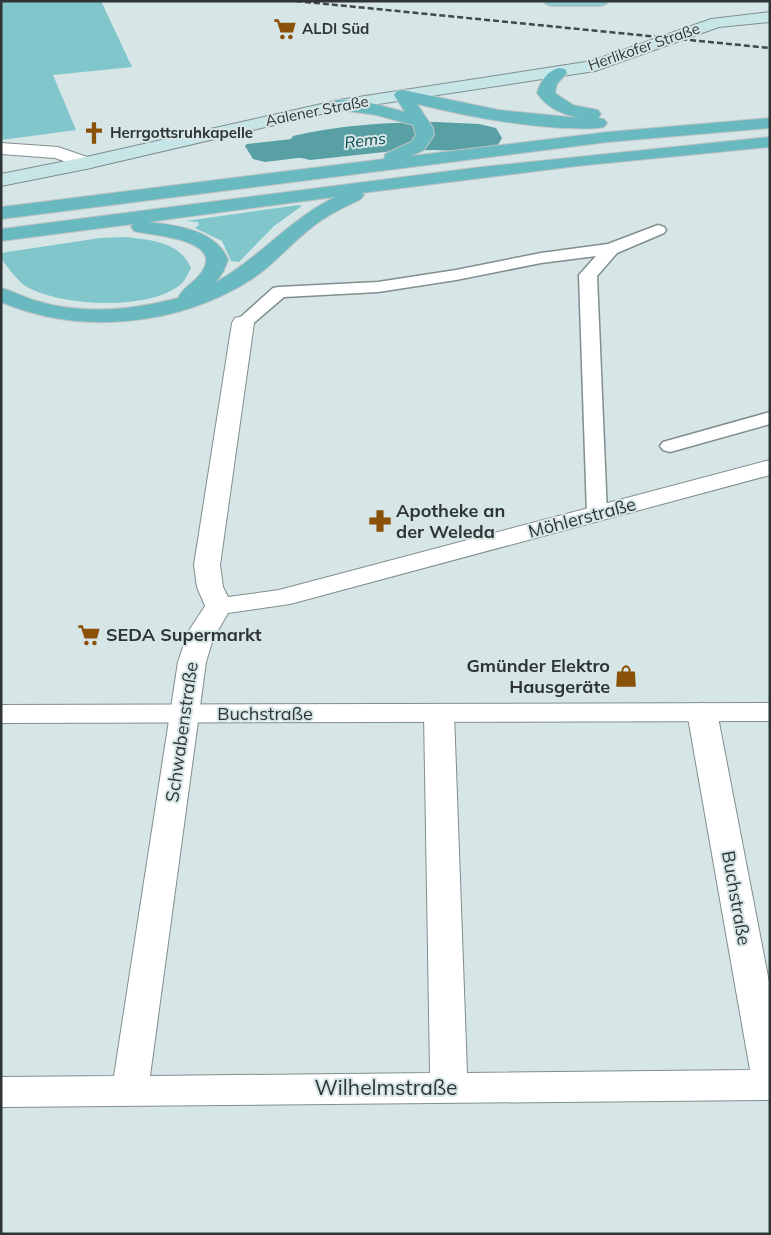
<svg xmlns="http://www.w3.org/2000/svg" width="771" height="1235" font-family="Mulish,sans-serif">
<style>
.green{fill:#81c6cb}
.water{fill:#59a0a5}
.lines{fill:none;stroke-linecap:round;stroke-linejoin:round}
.river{fill:#59a0a5;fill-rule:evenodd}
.service-casing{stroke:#808e8f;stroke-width:3}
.minor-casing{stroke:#808e8f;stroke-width:2}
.tertiary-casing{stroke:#808e8f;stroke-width:2}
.secondary-casing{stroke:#808e8f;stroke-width:2}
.primary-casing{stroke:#c1c2c3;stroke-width:2}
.trunk-casing{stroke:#c1c2c3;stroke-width:2}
.service{fill:#fff;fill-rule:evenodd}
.minor{fill:#fff;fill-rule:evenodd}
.tertiary{fill:#fff;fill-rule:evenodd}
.secondary{fill:#c6e5e7;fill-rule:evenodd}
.primary{fill:#8ecbd0;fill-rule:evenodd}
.trunk{fill:#68bac0;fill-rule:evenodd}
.rail{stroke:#42494a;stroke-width:2.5;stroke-dasharray:6 3;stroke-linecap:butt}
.labels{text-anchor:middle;stroke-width:4;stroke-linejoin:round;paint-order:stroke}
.far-poi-label{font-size:15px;font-weight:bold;fill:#2f3536;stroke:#d6e5e6;text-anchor:start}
.far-street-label{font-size:15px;fill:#2f3536;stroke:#d6e5e6}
.far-water-label{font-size:16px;font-style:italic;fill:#04494d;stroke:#d6e5e6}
.poi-label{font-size:18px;font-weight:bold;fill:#2f3536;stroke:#d6e5e6;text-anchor:start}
.street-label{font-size:18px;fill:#2f3536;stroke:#d6e5e6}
.near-street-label{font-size:21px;fill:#2f3536;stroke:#d6e5e6}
</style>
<rect width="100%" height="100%" fill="#d6e5e6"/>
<!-- green -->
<path class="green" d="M 1,1 L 101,1 L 132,67 L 53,75 L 76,130 L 1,140 Z
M 299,205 L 302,206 L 274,226 L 239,262 L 231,261 L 222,241 L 195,228 L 199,225 L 198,222 L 186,221 Z
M 126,237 C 152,240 180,242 191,268 C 189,272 186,278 183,282 C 154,312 57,307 24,285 C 16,279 8,267 1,259 L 1,253 L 100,238 Z"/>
<!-- water -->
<path class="water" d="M 399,127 L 407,131 L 406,139 L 395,146 L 265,162 L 253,159 L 245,146 L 247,144 Z"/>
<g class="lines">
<!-- river -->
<path class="river" d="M 436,122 L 479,124 L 496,128 L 502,138 L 496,148 L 479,152 L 436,150 L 394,151 L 310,160 L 293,156 L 286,146 L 293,136 C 339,125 389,122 436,122 Z"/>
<defs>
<path id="service" d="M 658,225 L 664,227 L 666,230 L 664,233 L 617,253 L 597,276 L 607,514 L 604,518 L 597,520 L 590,518 L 587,514 L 579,275 L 596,256 L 541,263 L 456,280 L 378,292 L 284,297 L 249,327 L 243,328 L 237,327 L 234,323 L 273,288 L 279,287 L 378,282 L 456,270 L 541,253 L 608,244 Z
M 770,412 L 770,424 L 670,452 L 663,450 L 660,446 L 663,442 Z"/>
<path id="minor" d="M 1,143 L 58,147 L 93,159 L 95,163 L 93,167 L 86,169 L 55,158 L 1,154 Z
M 243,316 L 251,318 L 254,323 L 220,565 L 223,587 L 228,597 L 279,590 L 770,460 L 770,475 L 290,604 L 228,613 L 213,639 L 206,662 L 150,1076 L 430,1073 L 424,713 L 429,706 L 439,704 L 449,706 L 454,713 L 467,1073 L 750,1070 L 687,712 L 692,705 L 702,703 L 712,705 L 717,712 L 770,987 L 770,1100 L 1,1107 L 1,1077 L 114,1076 L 178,662 L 188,632 L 205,606 L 197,587 L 194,565 L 232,323 L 235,318 Z"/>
<path id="tertiary" d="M 770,703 L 770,721 L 1,723 L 1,705 Z"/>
<path id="secondary" d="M 770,12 L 770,22 L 719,27 L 595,71 L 339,110 L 86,169 L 1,186 L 1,174 L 86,157 L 339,100 L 592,61 L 711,19 Z"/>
<path id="primary" d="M 543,1 L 609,1 L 606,4 L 601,6 L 551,6 L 546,4 Z"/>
<path id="trunk" d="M 559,68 L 565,69 L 567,73 L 557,84 L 555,93 L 573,105 L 598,110 L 601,114 L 598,118 L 604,119 L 607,123 L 604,127 C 591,130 576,128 562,128 C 513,125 465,116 417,104 L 433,128 L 434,135 L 424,150 L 411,156 L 608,132 L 770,118 L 770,128 L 608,142 L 1,219 L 1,207 L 384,159 L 385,154 L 411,142 L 416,135 L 413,125 L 376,115 L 333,109 L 330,105 L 333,101 C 352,96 385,107 405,112 L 394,95 L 397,91 L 403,90 L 499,110 L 580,118 C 562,114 548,109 537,93 C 540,82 547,71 559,68 Z
M 770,137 L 770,147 L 577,166 L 362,193 L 364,195 L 361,199 C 345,207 329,214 315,225 C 292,242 275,264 252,279 C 179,326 80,336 1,302 L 1,288 C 14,291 25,298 37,301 C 83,315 132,310 178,298 C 181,289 195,282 201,273 C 226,239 152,236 134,231 L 131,227 L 133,224 L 1,241 L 1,229 L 481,167 ZM 335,197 C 290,219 259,258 216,282 L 223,272 L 228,260 C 217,230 176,225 148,222 Z"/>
</defs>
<!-- service casing -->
<use href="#service" class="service-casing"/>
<!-- minor casing -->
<use href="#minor" class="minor-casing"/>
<!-- tertiary casing -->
<use href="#tertiary" class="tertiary-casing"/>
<!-- secondary casing -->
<use href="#secondary" class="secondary-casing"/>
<!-- primary casing -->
<use href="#primary" class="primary-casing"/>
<!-- trunk casing -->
<use href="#trunk" class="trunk-casing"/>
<!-- service -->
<use href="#service" class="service"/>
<!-- minor -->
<use href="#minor" class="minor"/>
<!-- tertiary -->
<use href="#tertiary" class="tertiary"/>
<!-- secondary -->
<use href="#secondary" class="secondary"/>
<!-- primary -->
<use href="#primary" class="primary"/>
<!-- trunk -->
<use href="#trunk" class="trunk"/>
<!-- rail -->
<path class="rail" d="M 296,1 L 770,48"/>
</g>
<!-- icons -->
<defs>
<symbol id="supermarket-bare" viewBox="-9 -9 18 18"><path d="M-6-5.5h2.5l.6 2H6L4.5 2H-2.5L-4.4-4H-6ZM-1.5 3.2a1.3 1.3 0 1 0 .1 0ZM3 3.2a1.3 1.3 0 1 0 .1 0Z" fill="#8a5108" stroke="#d6e5e6" stroke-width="2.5" paint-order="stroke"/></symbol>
<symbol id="church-bare" viewBox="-9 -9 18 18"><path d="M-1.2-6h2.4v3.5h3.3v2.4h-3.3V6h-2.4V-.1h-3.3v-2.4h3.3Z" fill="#8a5108" stroke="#d6e5e6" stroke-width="2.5" paint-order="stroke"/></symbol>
<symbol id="pharmacy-bare" viewBox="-9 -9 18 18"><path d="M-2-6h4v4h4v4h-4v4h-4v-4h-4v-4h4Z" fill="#8a5108" stroke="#d6e5e6" stroke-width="2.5" paint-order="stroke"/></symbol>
<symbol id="shop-bare" viewBox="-9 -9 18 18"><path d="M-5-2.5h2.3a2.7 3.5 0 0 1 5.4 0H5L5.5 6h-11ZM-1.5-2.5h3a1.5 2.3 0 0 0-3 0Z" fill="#8a5108" stroke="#d6e5e6" stroke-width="2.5" paint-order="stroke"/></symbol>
</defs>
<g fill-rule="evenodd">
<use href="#supermarket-bare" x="269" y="13" width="32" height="32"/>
<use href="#church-bare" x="78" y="117" width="32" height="32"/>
<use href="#pharmacy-bare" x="364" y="505" width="32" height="32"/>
<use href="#supermarket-bare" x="73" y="619" width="32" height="32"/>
<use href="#shop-bare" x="610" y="660" width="32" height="32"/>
</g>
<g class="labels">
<!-- far-poi labels -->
<g class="far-poi-label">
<text x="302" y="34">ALDI Süd</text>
<text x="110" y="138">Herrgottsruhkapelle</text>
</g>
<!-- far-street labels -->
<g class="far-street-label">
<text transform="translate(644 47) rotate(-19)" y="5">Herlikofer Straße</text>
<text transform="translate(317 111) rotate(-11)" y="5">Aalener Straße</text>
</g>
<!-- far-water labels -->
<g class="far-water-label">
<text transform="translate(365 140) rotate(-6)" y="6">Rems</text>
</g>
<!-- poi labels -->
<g class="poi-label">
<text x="396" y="517">Apotheke an<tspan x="396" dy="21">der Weleda</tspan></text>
<text x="106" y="641">SEDA Supermarkt</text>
<text x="610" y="672" text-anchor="end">Gmünder Elektro<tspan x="610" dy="21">Hausgeräte</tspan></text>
</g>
<!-- street labels -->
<g class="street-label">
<text transform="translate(582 518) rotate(-15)" y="6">Möhlerstraße</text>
<text x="265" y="720">Buchstraße</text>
<text transform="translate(182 732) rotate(-82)" y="6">Schwabenstraße</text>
<text transform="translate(736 898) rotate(80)" y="6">Buchstraße</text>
</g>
<!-- near-street labels -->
<g class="near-street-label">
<text x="386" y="1095">Wilhelmstraße</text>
</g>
</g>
<!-- border -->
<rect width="771" height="1235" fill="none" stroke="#2f3536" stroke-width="5"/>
</svg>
